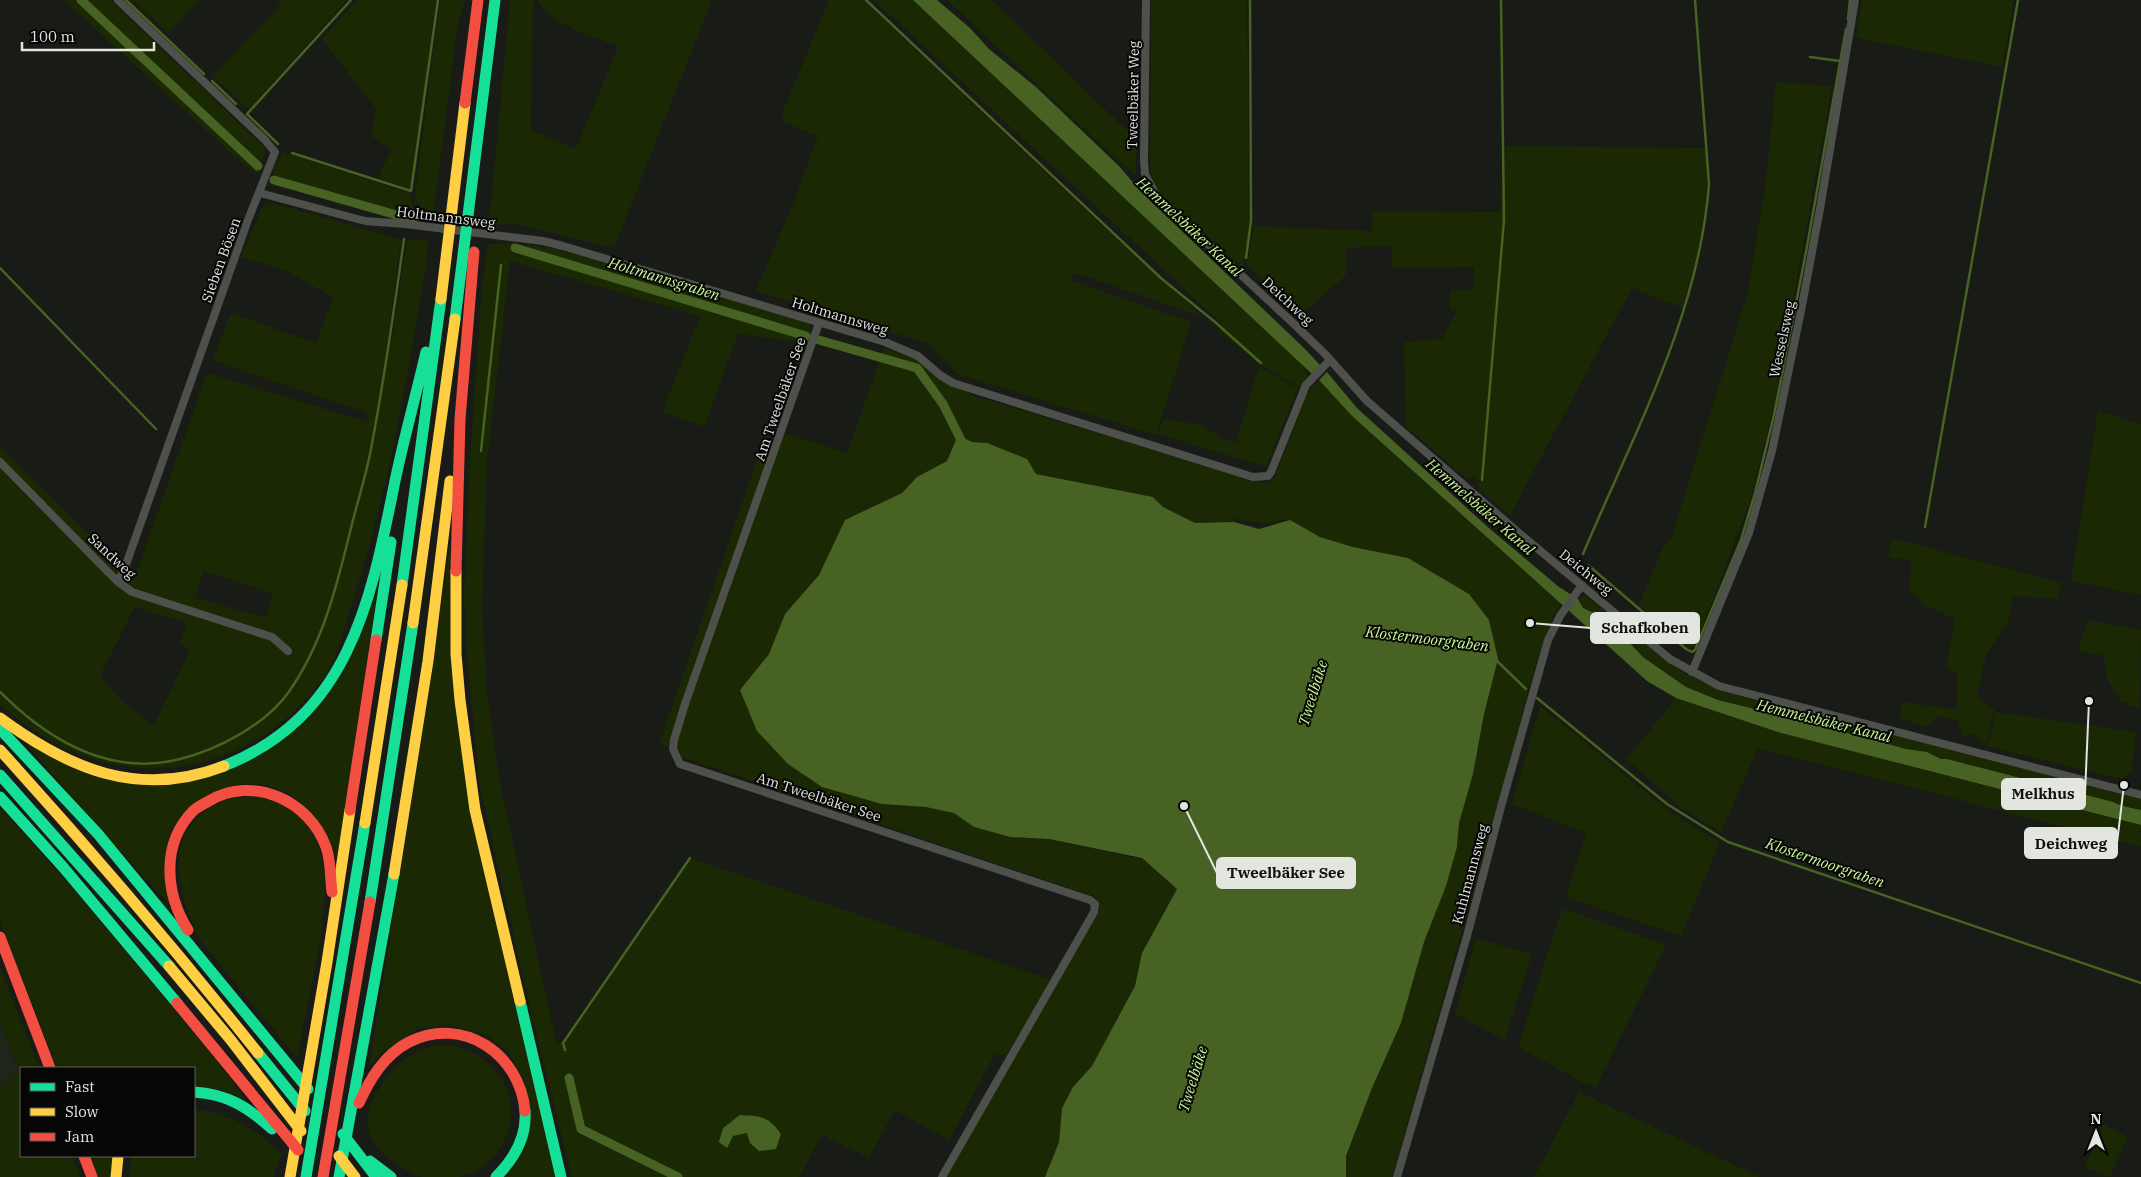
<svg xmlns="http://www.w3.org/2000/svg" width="2141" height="1177" font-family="'IBM Plex Serif',serif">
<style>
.built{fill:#1f251a}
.green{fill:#1a2903;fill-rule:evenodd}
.water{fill:#476222}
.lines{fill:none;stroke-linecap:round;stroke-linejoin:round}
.stream{stroke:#476222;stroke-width:2.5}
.canal{stroke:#476222;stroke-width:9}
.street{stroke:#4e504c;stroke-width:8}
.fast{stroke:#16e098;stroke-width:11}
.slow{stroke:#ffcf43;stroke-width:11}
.jam{stroke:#f24e42;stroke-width:11}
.labels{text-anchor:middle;stroke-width:4;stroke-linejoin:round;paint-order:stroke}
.street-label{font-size:14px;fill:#e3e5e0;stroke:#050605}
.water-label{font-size:15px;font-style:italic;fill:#c9f694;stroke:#050605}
.leader{fill:none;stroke:#e3e5e0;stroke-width:2}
.callout-dot{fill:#e3e5e0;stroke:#050605;stroke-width:2}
.callout{fill:#e3e5e0;stroke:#e3e5e0;stroke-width:2}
.callout-label{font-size:15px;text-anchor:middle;font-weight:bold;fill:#111}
</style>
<rect width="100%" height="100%" fill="#191b17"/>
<!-- built -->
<path class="built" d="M 0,1021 L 18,1070 L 0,1089 Z"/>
<!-- green -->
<path class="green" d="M 64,0 L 110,0 L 266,149 L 257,174 L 233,155 Z
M 133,0 L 200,0 L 168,33 Z
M 277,0 L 347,0 L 249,109 L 212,76 L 281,6 Z
M 357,0 L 436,0 L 411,190 L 378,178 L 391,150 L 371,136 L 376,109 L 322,39 Z
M 440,0 L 465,0 L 458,23 L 433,216 L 423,219 L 415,194 Z
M 510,0 L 533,0 L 531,130 L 576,149 L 618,47 C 597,37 546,24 538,0 L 712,0 L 614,248 L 516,224 L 489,224 Z
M 829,0 L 863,0 L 1086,211 L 1203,317 L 1075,273 L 1070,280 L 1191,322 L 1156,435 L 957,374 L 929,344 L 756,291 L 790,211 L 818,136 L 782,122 L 784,109 Z
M 874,0 L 913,0 L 1302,364 L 1308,373 L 1301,388 L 1260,365 L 1220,331 L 1220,322 Z
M 947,0 L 992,0 L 1136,139 L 1136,175 L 1114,157 Z
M 1151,0 L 1247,0 L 1249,230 L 1243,268 L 1162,196 L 1154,185 L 1150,168 Z
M 1862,0 L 2014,0 L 2002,67 L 1856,38 Z
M 1776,82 L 1832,86 L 1773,410 L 1749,503 L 1695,647 L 1688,648 L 1639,605 L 1663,547 L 1671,539 L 1748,292 L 1766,181 Z
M 1506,146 L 1705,148 C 1706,161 1708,174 1707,187 C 1705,227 1694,270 1682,308 L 1632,288 L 1510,515 L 1478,489 L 1479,481 L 1476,478 L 1470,477 L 1467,479 L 1406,427 L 1404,342 L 1442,339 L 1458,309 L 1450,310 L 1450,291 L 1474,289 L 1474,267 L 1392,268 L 1391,246 L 1346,248 L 1346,275 L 1301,315 L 1247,265 L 1254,226 L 1372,231 L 1373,211 L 1500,212 Z
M 283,152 L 410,193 L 415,217 L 276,176 L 272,171 Z
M 274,203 L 401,240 L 387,344 L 392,341 L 407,240 L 428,239 L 426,267 C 406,381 388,497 351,606 C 344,629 338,657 324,677 C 290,726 234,761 175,767 C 106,774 51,748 0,705 L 0,447 L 116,561 L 135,577 L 207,373 L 368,422 L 367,413 L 212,360 L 231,313 L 316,343 L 333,297 L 286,271 L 241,257 L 263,206 ZM 204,571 L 272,593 L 267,617 L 194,598 ZM 135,607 L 187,623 L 180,644 L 190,650 L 154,725 L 125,704 L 100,675 Z
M 513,243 L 558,249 L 809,323 L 811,330 L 809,343 L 738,334 L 704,427 L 662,412 L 700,316 L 510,261 L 487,461 L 482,608 L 487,692 L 499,778 L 556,1042 L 563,1043 L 690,858 L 1052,980 L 1005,1057 L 995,1054 L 949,1140 L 895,1110 L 869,1158 L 822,1135 L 799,1177 L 572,1177 L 530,1009 L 479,782 L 467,656 L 464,597 L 470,458 L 482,287 L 488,244 Z
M 884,348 L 915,358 L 950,385 L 980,398 L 1265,484 L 1275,477 L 1307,393 L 1319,380 L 1352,416 L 1561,604 L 1553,616 L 1531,679 L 1499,802 L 1392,1177 L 1346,1177 L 1346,1156 L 1372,1088 L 1401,1023 L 1424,942 L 1446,886 L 1457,847 L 1459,823 L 1473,774 L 1484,714 L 1497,659 L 1489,620 L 1469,594 L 1408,558 L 1353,547 L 1320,537 L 1290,521 L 1288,521 L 1285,519 L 1263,524 L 1235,518 L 1234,522 L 1195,523 L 1163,507 L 1153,497 L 1036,474 L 987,443 L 972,442 L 958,435 L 947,461 L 917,477 L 902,493 L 845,520 L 819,575 L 785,614 L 769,654 L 740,690 L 882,804 L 926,807 L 954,813 L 974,827 L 1010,837 L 1049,839 L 1142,859 L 1177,889 L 1142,953 L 1135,986 L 1092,1066 L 1073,1087 L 1062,1108 L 1059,1142 L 1045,1177 L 946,1177 L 1057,980 L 1099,911 L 1098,900 L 1093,896 L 682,757 L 675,747 L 688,704 L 784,433 L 847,453 Z
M 1259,367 L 1298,388 L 1266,467 L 1158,434 L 1164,418 L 1203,426 L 1221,438 L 1236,442 Z
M 2098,411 L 2141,424 L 2141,595 L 2071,581 Z
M 761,448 L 771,451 L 668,747 L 659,744 Z
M 1892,538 L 2061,583 L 2057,599 L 2013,596 L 2009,619 L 1986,655 L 1977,697 L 1995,710 L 1986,743 L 1983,742 L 1974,734 L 1962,737 L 1958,721 L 1938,716 L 1928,727 L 1899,718 L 1902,702 L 1957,709 L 1957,673 L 1946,668 L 1955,619 L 1919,603 L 1919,596 L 1910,593 L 1911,561 L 1888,557 Z
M 450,541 L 454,683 L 556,1177 L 504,1177 L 517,1162 L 525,1082 L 509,1053 L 485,1034 L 449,1025 L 417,1029 L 383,1052 L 369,1067 L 434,661 Z
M 379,577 L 337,861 C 317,802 269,762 207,797 C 191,805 174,819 169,838 C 166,849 170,891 171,906 L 98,827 L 23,740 L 100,777 L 218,772 L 321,702 Z
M 1586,595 L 1655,652 L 1681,671 L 1704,683 L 1778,705 L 2141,799 L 2141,810 L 1947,759 L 1941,759 L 1927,752 L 1906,749 L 1804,721 L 1718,700 L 1686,687 L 1643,657 L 1624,637 L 1612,632 L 1610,627 L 1598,620 L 1596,614 L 1583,608 L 1578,599 Z
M 2088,620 L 2141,630 L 2140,709 L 2120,701 L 2107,678 L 2104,656 L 2077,650 Z
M 1676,698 L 1781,733 L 2141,825 L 2141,847 L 1758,748 L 1721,832 L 1682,808 L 1626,759 Z
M 1540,706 L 1674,815 L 1720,842 L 1681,936 L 1566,897 L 1586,833 L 1512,804 Z
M 1996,712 L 2136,732 L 2131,771 L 2122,779 L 1987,746 Z
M 244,797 C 251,797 259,797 267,799 C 343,820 326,911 315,968 C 309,998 303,1028 297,1058 L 199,939 C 177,890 159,831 221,802 C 228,799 237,798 244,797 Z
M 0,808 L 81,898 L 212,1055 L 246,1100 C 228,1091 214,1087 194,1086 L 194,1068 L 57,1068 L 0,921 Z
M 1562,908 L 1666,945 L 1596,1087 L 1584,1083 L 1518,1047 Z
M 1476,938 L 1532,954 L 1505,1040 L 1455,1014 Z
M 0,967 L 39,1068 L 21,1068 L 21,1156 L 72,1156 L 80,1177 L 0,1177 L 0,1089 L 18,1070 L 0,1021 Z
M 439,1045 C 501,1045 535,1113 491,1159 C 482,1168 471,1176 458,1177 C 448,1177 435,1177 424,1177 C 414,1176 401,1167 394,1162 C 357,1137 363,1107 388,1075 C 401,1060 419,1048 439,1045 Z
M 1579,1092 L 1760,1177 L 1534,1177 Z
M 194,1109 C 236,1116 251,1126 282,1154 L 273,1177 L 130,1177 L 131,1156 L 194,1156 Z
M 2103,1124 L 2128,1137 L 2110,1177 L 2085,1167 Z
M 90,1156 L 113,1156 L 111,1177 L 98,1177 Z"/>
<!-- water -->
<path class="water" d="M 913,0 L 937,0 L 970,28 L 989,49 L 1036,87 L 1119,166 L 1141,192 L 1306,350 L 1320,365 L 1312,374 Z
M 1327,372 L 1357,408 L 1490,529 L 1559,587 L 1578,599 L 1583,608 L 1596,614 L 1598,620 L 1610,627 L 1612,632 L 1624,637 L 1643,657 L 1686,687 L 1718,700 L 1804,721 L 1906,749 L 1927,752 L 1941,759 L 1947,759 L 2113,802 C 2121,806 2132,808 2141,810 L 2141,825 L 1781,733 L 1676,698 L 1647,681 L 1352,416 L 1319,380 Z
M 958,435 L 972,442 L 987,443 L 1027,459 L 1036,474 L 1153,497 L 1163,507 L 1195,523 L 1234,522 L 1259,529 L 1290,520 L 1320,537 L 1353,547 L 1408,558 L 1469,594 L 1489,620 L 1498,659 L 1484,714 L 1473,774 L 1459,823 L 1457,847 L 1446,886 L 1424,942 L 1401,1023 L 1372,1088 L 1346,1156 L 1346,1177 L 1045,1177 L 1059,1142 L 1062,1108 L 1073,1087 L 1092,1066 L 1135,986 L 1142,953 L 1177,889 L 1142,858 L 1049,839 L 1010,837 L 974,827 L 954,813 L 926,807 L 882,804 L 822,787 L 788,764 L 757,731 L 740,690 L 769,654 L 785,614 L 819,575 L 845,520 L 902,493 L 917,477 L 947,461 Z
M 740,1115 C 761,1116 768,1116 781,1134 L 776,1149 L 759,1151 L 750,1143 L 747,1133 L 733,1136 L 727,1148 L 719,1142 L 723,1128 Z"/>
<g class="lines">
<!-- stream -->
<path class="stream" d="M 126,0 L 204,74
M 866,0 L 1162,279 L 1215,322 L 1261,363
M 1848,19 L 1850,0
M 1810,57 L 1840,61
M 212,81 L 236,104
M 278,144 L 247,114 L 351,0
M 292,153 L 411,191 L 438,0
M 1246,258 L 1251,221 L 1250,0
M 0,268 L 156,429
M 481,451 L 501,265
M 1482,480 L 1504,220 L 1501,0
M 1925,527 L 2018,0
M 1583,554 C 1633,435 1699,316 1709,184 L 1695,0
M 1588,565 L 1686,649 L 1692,652 L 1695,650 L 1741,540 L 1755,493 L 1774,415 L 1806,252 L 1846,29
M 1495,659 L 1526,689
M 0,692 C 48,740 109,777 180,759 C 217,750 265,725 288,693 C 323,644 337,585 351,528 C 357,503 365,479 370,454 C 384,383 394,310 404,239
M 1537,698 L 1667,804 L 1728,842 L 2141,983
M 565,1050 L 563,1043 L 690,858"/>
<!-- canal -->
<path class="canal" d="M 81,0 L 258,166
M 274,180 L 414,220
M 515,248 L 806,336
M 819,340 L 917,368 L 943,404 L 963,444
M 569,1078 L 581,1129 L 678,1177"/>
<!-- street -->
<path class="street" d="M 1146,0 L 1144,161 L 1145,174 L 1157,197 L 1294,324 L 1325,354 L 1367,401 L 1519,533 L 1670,659 L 1719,686 L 2141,795
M 260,193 L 365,221 L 405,224 L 543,241 L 563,246 L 885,342 L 918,356 L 940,375 L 953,383 L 1253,477 L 1268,476 L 1271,472 L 1306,385 L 1330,360
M 819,323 L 685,704 L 674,740 L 673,749 L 680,764 L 1090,900 L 1095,904 L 1094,912 L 942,1177
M 0,462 L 117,581 L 132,592 L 272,637 L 288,651
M 117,581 L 123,573 L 248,220 L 275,152 L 264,139 L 118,0
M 1692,672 L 1749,533 L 1772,451 L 1801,311 L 1820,209 L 1855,0
M 1397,1177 L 1467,936 L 1502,803 L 1548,640 L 1560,616 L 1582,585"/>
<!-- fast -->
<path class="fast" d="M 455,319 L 495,0
M 402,585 L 441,299
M 376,640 L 391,542
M 0,729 L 98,834 L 308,1089
M 224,766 C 350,716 371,600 395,481 C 404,438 416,395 426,352
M 0,775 L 169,966
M 0,797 L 63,867 L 177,1003
M 370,902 L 413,623
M 520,1001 L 561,1177
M 258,1053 L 305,1111
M 194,1092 C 227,1094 248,1107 272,1129
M 343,1134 L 376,1177
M 370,1161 L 391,1177
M 306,1177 L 365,823
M 339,1177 L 394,874
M 496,1177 C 514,1159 527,1138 525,1111"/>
<!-- slow -->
<path class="slow" d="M 441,299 L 465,103
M 456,571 L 456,654 L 460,700 L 475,810 L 520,1001
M 413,623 L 455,319
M 0,718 C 69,769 139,799 224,766
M 0,750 C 89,848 175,949 258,1053
M 365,823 L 402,585
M 394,874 L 428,661 L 450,481
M 169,966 L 230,1039 L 301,1131
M 339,1156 L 355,1177
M 116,1177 L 118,1156
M 290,1177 L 327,962 L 350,810"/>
<!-- jam -->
<path class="jam" d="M 465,103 L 478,0
M 456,571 L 460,419 L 474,252
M 350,810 L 376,640
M 188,930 C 165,893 161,844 193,811 C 197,807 204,804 209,801 C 253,775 309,800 326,847 C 331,860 330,878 332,892
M 0,937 L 50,1068
M 177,1003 L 298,1150
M 359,1103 C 370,1079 384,1055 409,1042 C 463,1015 520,1054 525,1111
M 84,1156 L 92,1177
M 323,1177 L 370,902"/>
</g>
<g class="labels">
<!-- street labels -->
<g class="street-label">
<text transform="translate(1133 95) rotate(-89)" y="5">Tweelbäker Weg</text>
<text transform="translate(446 217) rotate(7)" y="5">Holtmannsweg</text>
<text transform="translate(221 260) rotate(-70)" y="5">Sieben Bösen</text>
<text transform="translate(1288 301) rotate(43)" y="5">Deichweg</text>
<text transform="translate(840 316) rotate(17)" y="5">Holtmannsweg</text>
<text transform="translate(1782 339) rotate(-78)" y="5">Wesselsweg</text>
<text transform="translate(780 399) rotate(-71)" y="5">Am Tweelbäker See</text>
<text transform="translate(112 556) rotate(43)" y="5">Sandweg</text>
<text transform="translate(1586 572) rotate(39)" y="5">Deichweg</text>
<text transform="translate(819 797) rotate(18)" y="5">Am Tweelbäker See</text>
<text transform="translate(1470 874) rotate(-75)" y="5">Kuhlmannsweg</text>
</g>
<!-- water labels -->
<g class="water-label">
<text transform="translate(1189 227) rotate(43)" y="5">Hemmelsbäker Kanal</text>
<text transform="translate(664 279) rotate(17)" y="5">Holtmannsgraben</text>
<text transform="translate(1480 507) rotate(41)" y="5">Hemmelsbäker Kanal</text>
<text transform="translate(1427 639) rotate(7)" y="5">Klostermoorgraben</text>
<text transform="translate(1313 693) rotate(-73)" y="5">Tweelbäke</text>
<text transform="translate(1824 721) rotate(14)" y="5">Hemmelsbäker Kanal</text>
<text transform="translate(1825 863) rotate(19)" y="5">Klostermoorgraben</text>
<text transform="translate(1193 1079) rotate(-73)" y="5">Tweelbäke</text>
</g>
</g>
<!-- callouts -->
<path class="leader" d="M1530 623L1591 628M2089 701L2085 794M2124 785L2117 843M1184 806L1217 873"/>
<g class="callout-dot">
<circle cx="1530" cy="623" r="5"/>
<circle cx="2089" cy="701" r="5"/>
<circle cx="2124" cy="785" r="5"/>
<circle cx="1184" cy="806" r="5"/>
</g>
<g class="callout">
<rect x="1591" y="613" width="108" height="30" rx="5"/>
<rect x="2002" y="779" width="83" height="30" rx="5"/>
<rect x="2025" y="828" width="92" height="30" rx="5"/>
<rect x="1217" y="858" width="138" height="30" rx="5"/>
</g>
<g class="callout-label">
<text x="1645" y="633">Schafkoben</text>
<text x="2043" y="799">Melkhus</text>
<text x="2071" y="849">Deichweg</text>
<text x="1286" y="878">Tweelbäker See</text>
</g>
<!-- legend -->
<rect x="20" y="1067" width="175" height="90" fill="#050605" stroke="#5e5f5d"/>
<rect x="30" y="1083" width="25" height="8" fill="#16e098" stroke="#5e5f5d"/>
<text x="65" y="1092" font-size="15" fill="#e3e5e0">Fast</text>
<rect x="30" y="1108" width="25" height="8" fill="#ffcf43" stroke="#5e5f5d"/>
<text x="65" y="1117" font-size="15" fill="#e3e5e0">Slow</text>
<rect x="30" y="1133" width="25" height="8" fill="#f24e42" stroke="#5e5f5d"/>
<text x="65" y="1142" font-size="15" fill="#e3e5e0">Jam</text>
<!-- north arrow -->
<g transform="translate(2096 1132)" stroke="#050605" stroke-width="4" paint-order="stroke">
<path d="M0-4L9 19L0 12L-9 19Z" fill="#e3e5e0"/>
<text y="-8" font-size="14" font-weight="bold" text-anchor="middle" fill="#e3e5e0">N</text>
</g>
<!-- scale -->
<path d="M22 42v8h132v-8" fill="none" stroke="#e3e5e0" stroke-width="2.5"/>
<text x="30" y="42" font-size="15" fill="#e3e5e0" stroke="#050605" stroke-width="4" paint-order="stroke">100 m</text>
</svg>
